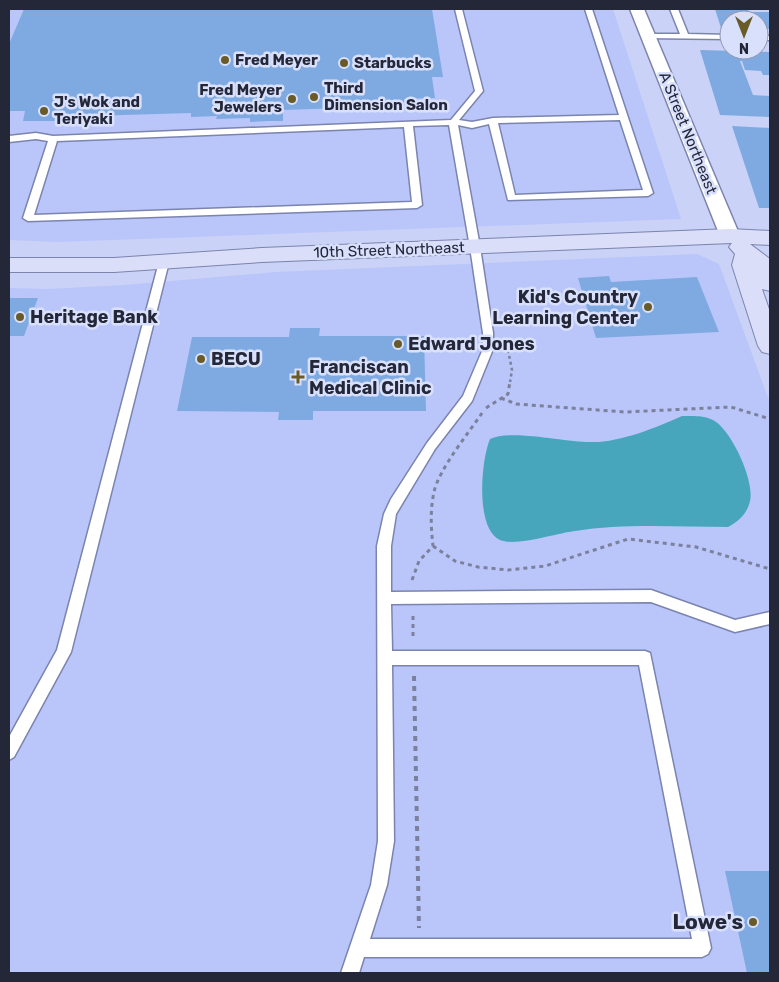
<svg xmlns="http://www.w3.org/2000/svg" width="779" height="982" font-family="Rubik,sans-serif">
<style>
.built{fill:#bac6fa}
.water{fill:#48a6bc}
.building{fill:#7faae1}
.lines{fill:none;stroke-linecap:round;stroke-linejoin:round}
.lane-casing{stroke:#7b84ae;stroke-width:3}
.street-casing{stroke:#7b84ae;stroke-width:3}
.secondary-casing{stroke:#7b84ae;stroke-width:2}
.path-far2{stroke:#7b819d;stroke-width:2.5;stroke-dasharray:3 3;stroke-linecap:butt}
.path-far1{stroke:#7b819d;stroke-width:3;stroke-dasharray:4 4;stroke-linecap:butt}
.path{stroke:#7b819d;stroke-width:4;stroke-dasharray:5 5;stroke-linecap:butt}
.lane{fill:#fff;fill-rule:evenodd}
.street{fill:#fff;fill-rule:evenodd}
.secondary{fill:#dadef8;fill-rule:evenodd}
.poi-dot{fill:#685b28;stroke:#d9e0fc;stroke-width:2}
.labels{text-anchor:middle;stroke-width:5;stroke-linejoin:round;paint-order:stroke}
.far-poi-label{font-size:15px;font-weight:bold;fill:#232738;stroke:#d9e0fc;text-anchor:start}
.far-street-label{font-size:15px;fill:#232738;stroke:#d9e0fc}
.poi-label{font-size:18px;font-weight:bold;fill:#232738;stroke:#d9e0fc;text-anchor:start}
.near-poi-label{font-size:21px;font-weight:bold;fill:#232738;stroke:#d9e0fc;text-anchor:end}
</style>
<rect width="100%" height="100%" fill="#cad2f7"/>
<!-- built -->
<path class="built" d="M 9,9 L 613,9 L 681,219 L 57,242 L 9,240 Z
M 697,254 L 719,264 L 770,403 L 770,973 L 9,973 L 9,288 L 48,289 L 124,285 L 276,272 Z"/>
<!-- water -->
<path class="water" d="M 682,416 C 692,416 704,415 713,420 C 731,429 755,481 750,501 C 747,514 739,521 728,527 C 679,527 623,523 575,531 C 557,533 516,547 500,540 C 475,529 481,460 490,439 C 511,429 564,442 590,442 C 619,443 655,428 682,416 Z"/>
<!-- building -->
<path class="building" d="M 24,9 L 432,9 L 443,77 L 432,77 L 435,98 L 404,99 L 405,109 L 373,110 L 373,107 L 283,110 L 283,121 L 268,121 L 250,122 L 250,118 L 216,119 L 217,116 L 191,117 L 191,113 L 56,117 L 55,121 L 23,121 L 25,111 L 9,111 L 9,44 Z
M 715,9 L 748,9 L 749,12 L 770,12 L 770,29 L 759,29 L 759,20 L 729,20 L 729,28 L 721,28 Z
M 700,50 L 770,52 L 770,75 L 763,75 L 761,71 L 745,70 L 742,61 L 740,61 L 753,95 L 770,96 L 770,117 L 720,115 Z
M 732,126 L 770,128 L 770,208 L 759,208 Z
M 609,276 L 611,282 L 697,277 L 719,332 L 596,338 L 578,278 Z
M 9,298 L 38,298 L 24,336 L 9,336 Z
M 290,328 L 320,328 L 319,336 L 424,336 L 426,411 L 313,411 L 313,420 L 278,420 L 279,412 L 177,411 L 192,337 L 289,337 Z
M 725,871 L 770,871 L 770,973 L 747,973 Z"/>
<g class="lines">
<defs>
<path id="lane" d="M 455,9 L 462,9 L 483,91 L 459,120 L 472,122 L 493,118 L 619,115 L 585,9 L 592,9 L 653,193 L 648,196 L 508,200 L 489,124 L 472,128 L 458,125 L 480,247 L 493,333 L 493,349 L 472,401 L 435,449 L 396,514 L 391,546 L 391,592 L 651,590 L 735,620 L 770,612 L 770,624 L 735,632 L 651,602 L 391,604 L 392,651 L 645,651 L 650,653 L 711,948 L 708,954 L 702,957 L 364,957 L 359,973 L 341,973 L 371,885 L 378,841 L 377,546 L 384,514 L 391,499 L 427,443 L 463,396 L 483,349 L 483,333 L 470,247 L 449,125 L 413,126 L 422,205 L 417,208 L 28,221 L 23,218 L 48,141 L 36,139 L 9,142 L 9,136 L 36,133 L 53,136 L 451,120 L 475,91 ZM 620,120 L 643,190 L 515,195 L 498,123 ZM 404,127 L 412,202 L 34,215 L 57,141 ZM 392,665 L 639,665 L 692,939 L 370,939 L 387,885 L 394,841 Z
M 670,9 L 678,9 L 688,34 L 729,35 L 729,39 L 645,38 L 644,36 L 648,34 L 680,34 Z
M 759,36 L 770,36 L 770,40 L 759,40 Z
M 164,259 L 169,262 L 71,652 L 14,757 L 9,760 L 9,737 L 57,650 L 159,262 Z"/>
<path id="street" d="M 630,9 L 644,9 L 740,236 L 737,240 L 730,242 L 723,240 L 720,236 Z"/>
<path id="secondary" d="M 730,229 L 770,231 L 770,245 L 750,244 L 770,259 L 770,291 L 762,289 L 770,312 L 770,354 L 762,352 L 758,346 L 732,265 L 735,254 L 729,247 L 732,243 L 262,262 L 114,272 L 9,272 L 9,258 L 114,258 L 262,248 Z"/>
</defs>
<!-- lane casing -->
<use href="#lane" class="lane-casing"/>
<!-- street casing -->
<use href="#street" class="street-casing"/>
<!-- secondary casing -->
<use href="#secondary" class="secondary-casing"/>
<!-- path-far2 -->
<path class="path-far2" d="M 508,350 L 512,370 L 510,382"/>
<!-- path-far1 -->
<path class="path-far1" d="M 501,398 L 516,404 L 625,412 L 731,407 L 770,419
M 486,408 L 508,394 L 510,381
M 433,546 L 455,561 L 478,567 L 508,570 L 545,566 L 628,539 L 696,547 L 770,569
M 412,580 L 419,561 L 433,546 C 431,528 430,510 434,492 C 439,469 468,434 482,413
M 413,616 L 413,638"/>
<!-- path -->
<path class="path" d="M 414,676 L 419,928"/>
<!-- lane -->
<use href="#lane" class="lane"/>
<!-- street -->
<use href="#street" class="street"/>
<!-- secondary -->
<use href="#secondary" class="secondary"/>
</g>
<!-- markers -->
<g class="poi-dot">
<circle cx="225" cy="60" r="5"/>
<circle cx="344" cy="63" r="5"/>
<circle cx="314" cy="97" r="5"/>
<circle cx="292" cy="99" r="5"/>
<circle cx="44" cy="111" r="5"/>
<circle cx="648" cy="307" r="5"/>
<circle cx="20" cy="317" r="5"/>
<circle cx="398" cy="344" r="5"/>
<circle cx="201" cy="359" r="5"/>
<path d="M295.5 369.5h5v5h5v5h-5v5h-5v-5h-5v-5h5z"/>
<circle cx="753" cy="922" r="5"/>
</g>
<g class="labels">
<!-- far-poi labels -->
<g class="far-poi-label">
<text x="235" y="65">Fred Meyer</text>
<text x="354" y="68">Starbucks</text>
<text x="324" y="93">Third<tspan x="324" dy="17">Dimension Salon</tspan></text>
<text x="282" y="95" text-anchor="end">Fred Meyer<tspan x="282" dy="17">Jewelers</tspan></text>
<text x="54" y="107">J's Wok and<tspan x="54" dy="17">Teriyaki</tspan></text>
</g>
<!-- far-street labels -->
<g class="far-street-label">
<text transform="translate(688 133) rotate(68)" y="5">A Street Northeast</text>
<text transform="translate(389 250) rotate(-2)" y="5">10th Street Northeast</text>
</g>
<!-- poi labels -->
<g class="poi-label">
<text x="638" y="303" text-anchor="end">Kid's Country<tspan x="638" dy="21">Learning Center</tspan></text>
<text x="30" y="323">Heritage Bank</text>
<text x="408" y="350">Edward Jones</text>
<text x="211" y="365">BECU</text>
<text x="309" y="373">Franciscan<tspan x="309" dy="21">Medical Clinic</tspan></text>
</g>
<!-- near-poi labels -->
<g class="near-poi-label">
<text x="743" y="929">Lowe's</text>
</g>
</g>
<!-- border -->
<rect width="779" height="982" fill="none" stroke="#232738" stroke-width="20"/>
<!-- north arrow -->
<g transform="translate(744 35) rotate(180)"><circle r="24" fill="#d9e0fc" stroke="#9096ae"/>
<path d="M0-4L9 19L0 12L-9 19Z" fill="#685b28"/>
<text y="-8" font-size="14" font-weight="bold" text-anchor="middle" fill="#232738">N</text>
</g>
</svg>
